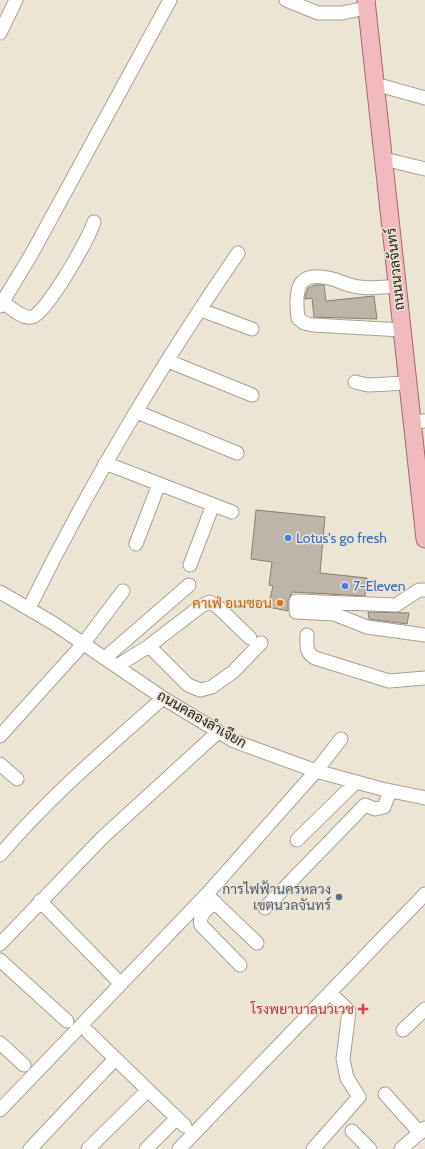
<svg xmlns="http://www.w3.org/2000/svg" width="425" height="1149" font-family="Cabin,Sarabun,sans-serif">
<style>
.building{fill:#bdb6a8;stroke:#878072}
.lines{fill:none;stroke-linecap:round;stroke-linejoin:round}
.minor-casing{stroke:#a9a194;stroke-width:15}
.major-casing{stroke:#a3676b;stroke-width:19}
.minor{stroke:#fff;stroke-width:13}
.major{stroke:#f1babf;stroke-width:17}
.shop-dot{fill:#3f7fe0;stroke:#ece4d5;stroke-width:1.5}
.food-dot{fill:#e8710a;stroke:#ece4d5;stroke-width:1.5}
.service-dot{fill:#5c6f8a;stroke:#ece4d5;stroke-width:1.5}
.health-dot{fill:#e0444e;stroke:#ece4d5;stroke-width:1.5}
.labels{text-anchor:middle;stroke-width:3;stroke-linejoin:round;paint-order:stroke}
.street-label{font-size:14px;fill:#26231e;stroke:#ece4d5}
.shop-label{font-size:14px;fill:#366cbe;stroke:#ece4d5;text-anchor:start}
.food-label{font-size:14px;fill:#c56008;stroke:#ece4d5;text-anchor:end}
.service-label{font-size:14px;fill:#4e5e75;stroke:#ece4d5;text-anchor:end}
.health-label{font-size:14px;fill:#be3a42;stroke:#ece4d5;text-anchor:end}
</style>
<rect width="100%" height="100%" fill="#ece4d5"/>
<!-- building -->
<path class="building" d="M 315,285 L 324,285 L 326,301 L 374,296 L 377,319 L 314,317 L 312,298 L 305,299 L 305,297 L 308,288 Z
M 256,510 L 325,517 L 320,573 L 367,578 L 365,596 L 292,592 L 288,601 L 288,611 L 268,607 L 273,586 L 269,585 L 272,562 L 251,559 Z
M 368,612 L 409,613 L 407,624 L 369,619 Z"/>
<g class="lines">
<defs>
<path id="minor" d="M 286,0 L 318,13 L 342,13 L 366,8
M 0,33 L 16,0
M 375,84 L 425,98
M 384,159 L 425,169
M 396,286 C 384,287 371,289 359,287 C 351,286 343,283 336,280 C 299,269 294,285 298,318 L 304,323 L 313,325 L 402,330
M 3,302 C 10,307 22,319 32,317 C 47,313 89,238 94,222
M 0,306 L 31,255 L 170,0
M 201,310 L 252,329
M 168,361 L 252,395
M 355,382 L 368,385 L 408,383
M 137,412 L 237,453
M 413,422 L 425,421
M 105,463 L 232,512
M 136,544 L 159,484
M 190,565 L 213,505
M 425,590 L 419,590 L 396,605 L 296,601 L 296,612 L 334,614 L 367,627 L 425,635
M 0,592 L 53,623 L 163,698 L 234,741 L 316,771 L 382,789 L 425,798
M 29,608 C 89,486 161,365 238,253
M 307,635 C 307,646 305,652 315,658 L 389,681 L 425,678
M 149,646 L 201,606 L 210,602 L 218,607 L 250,638
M 105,658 L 189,585
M 117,666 L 149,646 L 188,685 L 200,690 L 212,687 L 234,671 L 261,643
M 0,736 L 83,644 L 123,591
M 0,764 L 17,779
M 297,840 L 356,782
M 0,855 C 49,797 107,748 163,698
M 208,896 L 257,943
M 40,901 L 121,984
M 215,902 C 208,908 198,915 201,925 L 240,965
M 265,908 L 365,805 L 375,809 L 384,807 L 390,791
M 0,944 L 102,838 L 218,732
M 0,960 L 67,1021
M 403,1030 L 425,1009
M 88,1032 L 185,1126
M 0,1043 L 24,1065
M 385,1094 L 420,1133
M 0,1110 L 207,894 L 316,771 L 341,739
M 352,1131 L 370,1149
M 30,1149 L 115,1059
M 88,1149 L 148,1090
M 146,1149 L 177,1118
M 179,1149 L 425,894
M 313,1149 L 359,1097 L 347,1078 L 343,1059 L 349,1011 L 330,993
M 401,1149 L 425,1128"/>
<path id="major" d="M 366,0 L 425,539"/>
</defs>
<!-- minor casing -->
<use href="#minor" class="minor-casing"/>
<!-- major casing -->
<use href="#major" class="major-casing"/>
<!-- minor -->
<use href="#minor" class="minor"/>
<!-- major -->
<use href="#major" class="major"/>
</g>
<!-- markers -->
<g class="shop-dot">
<circle cx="288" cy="538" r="4"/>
<circle cx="345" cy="586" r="4"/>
</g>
<circle class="food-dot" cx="280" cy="603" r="4"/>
<circle class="service-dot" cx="339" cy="897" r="4"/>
<path class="health-dot" d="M361 1003h4v4h4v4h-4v4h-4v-4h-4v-4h4z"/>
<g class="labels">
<!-- street labels -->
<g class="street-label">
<text transform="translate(395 269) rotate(-96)" y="5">ถนนนวลจันทร์</text>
<text transform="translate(202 719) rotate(30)" y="5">ถนนคลองลำเจียก</text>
</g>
<!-- shop labels -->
<g class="shop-label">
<text x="296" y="543">Lotus's go fresh</text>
<text x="353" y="591">7-Eleven</text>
</g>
<!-- food labels -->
<g class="food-label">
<text x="272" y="608">คาเฟ่ อเมซอน</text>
</g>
<!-- service labels -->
<g class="service-label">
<text x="331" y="894">การไฟฟ้านครหลวง<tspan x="331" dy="16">เขตนวลจันทร์</tspan></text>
</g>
<!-- health labels -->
<g class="health-label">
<text x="354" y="1014">โรงพยาบาลนวเวช</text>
</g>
</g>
</svg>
